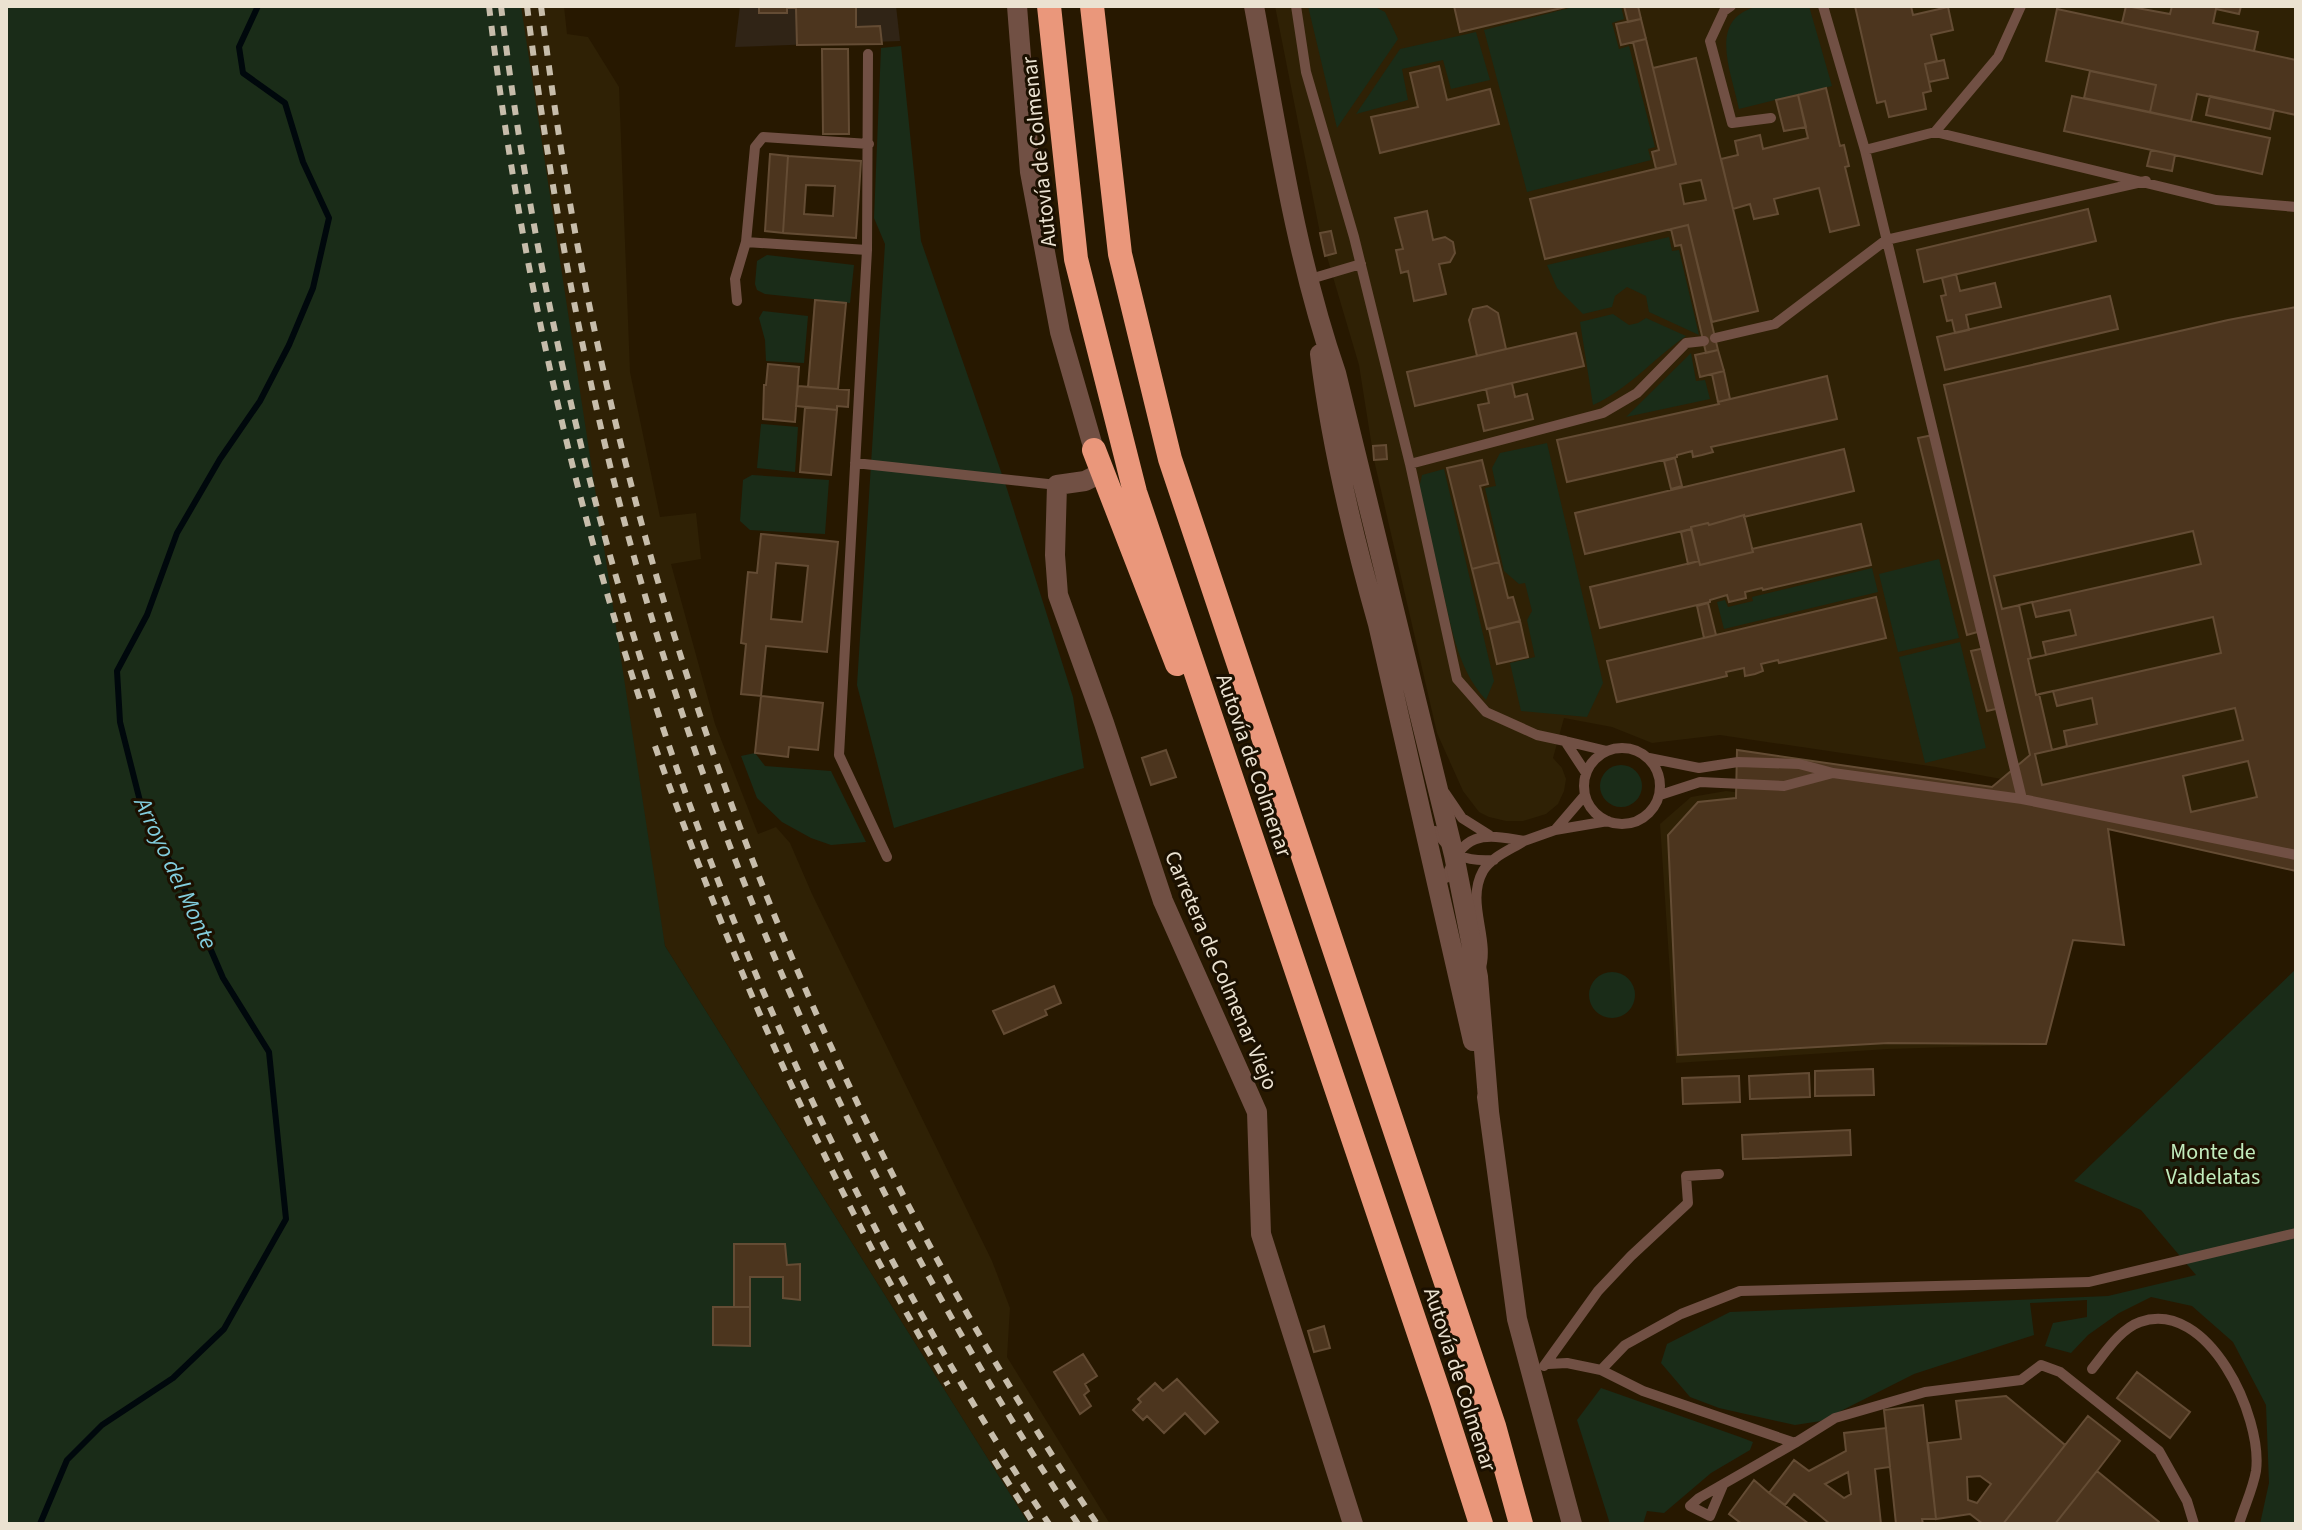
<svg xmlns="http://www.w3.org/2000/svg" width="2302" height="1530" font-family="'Source Sans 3',sans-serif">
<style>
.commercial{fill:#302416}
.built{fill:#2f2105}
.green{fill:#1a2c18}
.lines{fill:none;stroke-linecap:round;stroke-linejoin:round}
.stream{stroke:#00080c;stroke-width:6}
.building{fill:#4c351e;stroke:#644c34;stroke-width:2;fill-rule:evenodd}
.service{stroke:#715044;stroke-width:10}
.minor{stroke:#715044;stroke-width:20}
.motorway{stroke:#ea977b;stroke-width:24}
.rail{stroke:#c7bdab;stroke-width:6;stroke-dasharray:10 10;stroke-linecap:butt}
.labels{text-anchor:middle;stroke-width:6;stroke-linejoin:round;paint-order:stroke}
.street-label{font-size:22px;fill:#ebe2d1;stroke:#1b1000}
.park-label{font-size:22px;fill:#c2ecbd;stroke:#1b1000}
.water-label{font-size:24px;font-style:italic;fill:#82cddd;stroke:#1b1000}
</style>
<rect width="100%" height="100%" fill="#271800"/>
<!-- commercial -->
<path class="commercial" d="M 740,6 L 896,6 L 900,41 L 735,47 Z"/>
<!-- built -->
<path class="built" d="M 472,6 L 564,6 L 567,34 L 588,37 L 619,87 L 630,372 L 660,517 L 696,513 L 701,559 L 671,564 L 715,724 L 758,834 L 776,827 L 790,843 L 812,894 L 992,1261 L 1010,1308 L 1007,1357 L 1110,1524 L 1029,1524 L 665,946 Z
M 1275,6 L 2296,6 L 2296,868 L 2109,830 L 2124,945 L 2073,940 L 2046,1044 L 1888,1049 L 1676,1063 L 1660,824 L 1691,797 L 1726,791 L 2030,827 L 2148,806 L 1936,767 L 1720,735 L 1652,743 L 1612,727 L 1564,718 L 1553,758 L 1562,768 L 1566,779 L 1564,791 L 1558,804 L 1546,814 L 1523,821 L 1506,821 L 1489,817 L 1479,812 L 1463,791 L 1437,733 L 1374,460 L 1359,365 L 1320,233 Z"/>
<!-- green -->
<path class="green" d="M 6,6 L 521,6 L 665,946 L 1029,1524 L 6,1524 Z
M 1308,6 L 1373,6 L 1385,12 L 1398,39 L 1337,128 Z
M 1577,6 L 1621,6 L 1624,19 L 1612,23 L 1619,49 L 1629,46 L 1655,147 L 1648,149 L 1651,160 L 1527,192 L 1484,30 Z
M 1760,6 L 1809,6 L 1832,86 L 1739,109 C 1731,70 1706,17 1760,6 Z
M 1476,32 L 1490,80 L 1451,89 L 1443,60 L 1402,69 L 1408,100 L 1356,114 L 1400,49 Z
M 901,46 L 921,241 L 1007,489 L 1073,697 L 1084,768 L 894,828 L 857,685 L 885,244 L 874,218 L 881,48 Z
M 1669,237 L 1672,251 L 1679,250 L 1699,335 L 1649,312 L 1646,296 L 1627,287 L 1615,296 L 1612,307 L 1583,314 L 1557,288 L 1547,265 Z
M 767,255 L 854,265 L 850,303 L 765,294 L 757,290 L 755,284 L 757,261 Z
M 763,311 L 808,316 L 804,363 L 766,361 L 765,340 L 759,318 Z
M 1613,314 L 1629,325 L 1638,323 L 1646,318 L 1686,336 C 1655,357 1628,390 1593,405 L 1580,322 Z
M 1691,353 L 1696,381 L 1705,380 L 1710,399 L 1626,417 Z
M 761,424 L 798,427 L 795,472 L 757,468 Z
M 1547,443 L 1603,683 L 1587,717 L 1521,711 L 1510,663 L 1535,657 L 1527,620 L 1532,611 L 1525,583 L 1519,584 L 1504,571 L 1485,488 L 1496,486 L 1492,468 L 1500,453 Z
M 1444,469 L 1494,681 L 1486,700 C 1455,666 1451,622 1440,579 C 1433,549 1424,518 1419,488 L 1422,475 Z
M 752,475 L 829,480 L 825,534 L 750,530 L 740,521 L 743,480 Z
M 1939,559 L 1959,638 L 1898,652 L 1879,574 Z
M 1872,568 L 1878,592 L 1724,629 L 1717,602 L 1725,600 L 1728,607 L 1753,601 L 1752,597 Z
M 1960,642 L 1986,748 L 1925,763 L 1899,657 Z
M 755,753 L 765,766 L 831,771 L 866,842 L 831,845 L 811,838 L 782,822 L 757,798 L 741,756 Z
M1600 786a21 21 0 1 1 42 0a21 21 0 1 1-42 0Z
M 2296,969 L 2296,1524 L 2260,1524 L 2269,1483 L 2266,1405 L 2233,1342 L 2192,1306 L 2151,1297 L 2119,1313 L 2088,1335 L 2071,1353 L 2045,1346 L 2053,1323 L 2087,1317 L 2087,1300 L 2030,1303 L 2034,1335 L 1914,1374 L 1821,1421 L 1795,1425 L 1719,1408 L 1690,1397 L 1661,1363 L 1667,1344 L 1730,1312 L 2108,1296 L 2196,1275 L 2141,1210 L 2074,1181 Z
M1589 995a23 23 0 1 1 46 0a23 23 0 1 1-46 0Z
M 1601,1388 L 1740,1437 L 1753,1442 L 1750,1450 L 1711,1473 L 1664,1513 L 1647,1511 L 1643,1524 L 1610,1524 L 1577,1420 Z"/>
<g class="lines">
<!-- stream -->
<path class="stream" d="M 40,1524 L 67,1460 L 102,1425 L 173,1378 L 224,1329 L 286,1219 L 269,1052 L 223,978 L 185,890 L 142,809 L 120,722 L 117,671 L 147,615 L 177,533 L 220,459 L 260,401 L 289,345 L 313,288 L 329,218 L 303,162 L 285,103 L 243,73 L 239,47 L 258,6"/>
</g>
<!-- building -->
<path class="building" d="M 759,6 L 856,6 L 856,27 L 880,26 L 882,44 L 797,45 L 796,8 L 787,8 L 787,13 L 759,13 Z
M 1454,6 L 1570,6 L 1460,32 Z
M 1624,6 L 1638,6 L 1641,19 L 1628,22 Z
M 1855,6 L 1911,6 L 1913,15 L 1948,7 L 1953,30 L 1931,35 L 1937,61 L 1925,64 L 1931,91 L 1923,93 L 1926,109 L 1889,117 L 1885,101 L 1877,103 Z
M 2126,6 L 2170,14 L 2172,6 L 2241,6 L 2239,14 L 2216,9 L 2213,23 L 2258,32 L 2254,51 L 2122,23 Z
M 2057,9 L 2296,60 L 2296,115 L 2197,94 L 2191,121 L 2150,112 L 2156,85 L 2046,61 Z
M 1641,19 L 1646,39 L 1621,45 L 1616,24 Z
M 1646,39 L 1676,164 L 1656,169 L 1652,152 L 1659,150 L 1633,42 Z
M 822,49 L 848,49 L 849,134 L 823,134 Z
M 1696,58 L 1758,311 L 1712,322 L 1688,225 L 1545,259 L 1530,199 L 1676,164 L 1653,68 ZM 1701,180 L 1706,200 L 1684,204 L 1680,184 Z
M 1944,60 L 1948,78 L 1929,82 L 1925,64 Z
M 1439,66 L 1447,100 L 1490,89 L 1499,124 L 1380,153 L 1371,117 L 1418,107 L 1410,73 Z
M 2090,71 L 2156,85 L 2150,112 L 2084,98 Z
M 1826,88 L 1840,146 L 1844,145 L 1849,166 L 1845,167 L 1859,225 L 1830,232 L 1819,188 L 1774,199 L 1778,214 L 1754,219 L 1750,204 L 1733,209 L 1721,159 L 1738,155 L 1735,141 L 1760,135 L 1763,149 L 1808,138 L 1798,95 Z
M 1798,95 L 1806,127 L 1784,131 L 1776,100 Z
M 2072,96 L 2270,138 L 2262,174 L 2064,131 Z
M 2210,96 L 2274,110 L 2270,129 L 2206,115 Z
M 2151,150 L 2175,155 L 2172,171 L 2147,166 Z
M 770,154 L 788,156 L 783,233 L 765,231 Z
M 788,156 L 861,161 L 856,238 L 783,233 ZM 806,185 L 835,186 L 833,216 L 804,214 Z
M 2088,209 L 2096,241 L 1924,282 L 1917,250 Z
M 1427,211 L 1433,240 L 1445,237 L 1453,242 L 1455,253 L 1450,262 L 1439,264 L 1446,294 L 1414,301 L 1408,271 L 1401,273 L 1396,250 L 1403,249 L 1395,218 Z
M 1688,225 L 1718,350 L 1706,353 L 1681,245 L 1675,246 L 1671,229 Z
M 1331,231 L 1336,253 L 1325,256 L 1320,233 Z
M 1956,274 L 1960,291 L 1995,283 L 2001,307 L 1966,315 L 1969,330 L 1955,333 L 1952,320 L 1947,321 L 1941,296 L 1946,295 L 1942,278 Z
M 2110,296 L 2118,329 L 1945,370 L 1937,337 Z
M 815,300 L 846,303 L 838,389 L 808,387 Z
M 1487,306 L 1498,313 L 1506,349 L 1477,356 L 1469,320 L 1473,309 Z
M 2296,307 L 2296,871 L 2108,829 L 2124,945 L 2073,940 L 2046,1044 L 1888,1043 L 1678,1055 L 1668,835 L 1698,802 L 1736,798 L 1737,750 L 1992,787 L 2030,755 L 1944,385 L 2228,320 Z
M 1576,333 L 1584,366 L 1415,406 L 1407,372 Z
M 1718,350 L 1724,371 L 1700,377 L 1695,355 Z
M 768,364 L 799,367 L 795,422 L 763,419 L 764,385 L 766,385 Z
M 1724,371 L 1730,399 L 1718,402 L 1712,374 Z
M 1827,376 L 1837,419 L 1711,447 L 1713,452 L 1702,455 L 1693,457 L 1692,451 L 1677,455 L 1677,457 L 1567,482 L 1557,440 L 1719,404 L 1718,402 Z
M 1512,383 L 1515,397 L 1527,394 L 1533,419 L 1484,431 L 1478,405 L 1489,403 L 1486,389 Z
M 798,386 L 849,390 L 848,407 L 837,406 L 837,410 L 796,406 Z
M 805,407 L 837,410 L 831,475 L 800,472 Z
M 1933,435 L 1981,631 L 1967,635 L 1918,438 Z
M 1386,445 L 1387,459 L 1374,460 L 1373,446 Z
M 1844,449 L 1854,491 L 1744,517 L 1744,515 L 1709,525 L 1708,523 L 1691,527 L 1691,529 L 1585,554 L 1575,513 Z
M 1675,458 L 1682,486 L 1671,489 L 1664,461 Z
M 1482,460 L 1488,484 L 1480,486 L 1499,562 L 1472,569 L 1447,468 Z
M 1744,515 L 1753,552 L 1700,565 L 1691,527 L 1708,523 L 1709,525 Z
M 1861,524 L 1871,565 L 1763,590 L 1762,588 L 1745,592 L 1746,598 L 1729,602 L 1727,595 L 1710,600 L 1710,602 L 1600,628 L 1590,587 L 1699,561 L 1700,565 L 1753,552 L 1752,549 Z
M 1691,529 L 1699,561 L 1688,564 L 1681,532 Z
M 2193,531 L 2201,564 L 2002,609 L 1994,576 Z
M 761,534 L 838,542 L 827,652 L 766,646 L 761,696 L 741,694 L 746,644 L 741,643 L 748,572 L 757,573 ZM 776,563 L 808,566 L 802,622 L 771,619 Z
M 1499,562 L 1508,598 L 1513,597 L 1520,621 L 1487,629 L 1472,569 Z
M 1876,597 L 1886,638 L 1779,663 L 1778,660 L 1761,664 L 1763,671 L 1755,674 L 1745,676 L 1744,668 L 1726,672 L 1727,676 L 1617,702 L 1607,661 Z
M 2032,602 L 2036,617 L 2070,610 L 2076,635 L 2043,642 L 2046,655 L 2031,658 L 2019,605 Z
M 1708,603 L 1716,635 L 1704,638 L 1697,606 Z
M 2213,617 L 2221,653 L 2036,695 L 2028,659 Z
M 1520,621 L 1528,657 L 1497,664 L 1489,629 Z
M 1985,648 L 2000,708 L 1987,711 L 1971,651 Z
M 2053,691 L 2057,706 L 2092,698 L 2097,724 L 2064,731 L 2067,746 L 2052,750 L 2039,694 Z
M 761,696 L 823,703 L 818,750 L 789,747 L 788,757 L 755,753 Z
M 2235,708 L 2243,740 L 2042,785 L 2035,754 Z
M 1166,750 L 1176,777 L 1151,785 L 1142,758 Z
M 2248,761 L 2257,797 L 2191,812 L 2183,776 Z
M 1054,986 L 1061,1003 L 1045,1010 L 1047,1015 L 1004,1034 L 993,1011 Z
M 1873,1069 L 1874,1095 L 1815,1096 L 1815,1071 Z
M 1809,1073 L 1810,1097 L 1750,1099 L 1749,1076 Z
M 1739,1076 L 1740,1102 L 1683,1104 L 1682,1078 Z
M 1850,1130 L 1851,1155 L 1743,1159 L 1742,1135 Z
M 734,1244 L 785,1244 L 787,1265 L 800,1264 L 800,1300 L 783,1298 L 783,1277 L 750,1277 L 750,1307 L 734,1307 Z
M 713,1307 L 750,1307 L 750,1346 L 713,1345 Z
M 1324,1326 L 1330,1348 L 1314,1352 L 1308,1331 Z
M 1083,1354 L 1097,1376 L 1085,1384 L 1089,1391 L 1084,1395 L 1091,1406 L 1080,1414 L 1054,1372 Z
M 2137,1372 L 2190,1412 L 2170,1438 L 2117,1398 Z
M 1177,1379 L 1218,1422 L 1205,1434 L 1185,1413 L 1164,1433 L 1147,1416 L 1143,1420 L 1133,1410 L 1141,1402 L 1138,1399 L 1155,1383 L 1163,1391 Z
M 2006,1396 L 2065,1445 L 2003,1524 L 1983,1524 L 1970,1514 L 1936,1519 L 1928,1443 L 1961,1439 L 1956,1401 ZM 1980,1476 L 1991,1484 L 1977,1503 L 1968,1500 L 1967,1477 Z
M 1923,1405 L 1936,1519 L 1922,1519 L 1923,1524 L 1896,1524 L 1884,1410 Z
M 2088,1416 L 2120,1441 L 2097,1471 L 2055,1524 L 2003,1524 Z
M 1886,1428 L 1890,1467 L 1875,1469 L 1881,1524 L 1830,1524 L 1794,1494 L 1785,1505 L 1769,1493 L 1794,1460 L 1809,1471 L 1846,1451 L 1844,1433 ZM 1848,1472 L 1851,1494 L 1844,1498 L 1825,1484 Z
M 2097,1471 L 2159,1522 L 2160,1524 L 2055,1524 Z
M 1754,1480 L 1769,1493 L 1809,1524 L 1742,1524 L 1729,1514 Z"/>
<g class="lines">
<!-- service -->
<path class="service" d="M 1296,6 L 1306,72 L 1354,237 L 1410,464 L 1457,679 L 1486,712 L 1537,735 L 1565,741
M 1731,6 L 1724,11 L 1710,41 L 1732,123 L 1771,118
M 1823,6 L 1865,150 L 2022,799
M 868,54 L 867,250 L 839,755 L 887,857
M 1935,132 L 1998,57 L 2021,6
M 1865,150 L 1935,132 L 2216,200 L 2296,207
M 746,242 L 867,250
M 1307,280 L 1361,264
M 737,301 L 735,279 L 746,242 L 755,147 L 763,137 L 869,144
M 1715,338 L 1775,324 L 1886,240 L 2146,181
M 855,463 L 1057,485
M 1410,464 L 1603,413 L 1637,393 L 1686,343 L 1704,341
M1584 786a38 38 0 1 1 76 0a38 38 0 1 1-76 0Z
M 1649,758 L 1699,768 L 1738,762 L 1799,764 L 1833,773 L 1784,786 L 1700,782 L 1660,795
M 1586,773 L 1565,741 L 1607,751
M 1833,773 L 2022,799 L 2296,855
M 1445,793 L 1462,818 L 1489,835
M 1585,795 L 1555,830 L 1608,821
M 1435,831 C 1455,855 1461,862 1494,860
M 1524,841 L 1555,830
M 1446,878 C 1463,832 1481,833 1524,841 C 1512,849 1491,857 1483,871 C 1465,903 1491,939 1480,971
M 1548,1364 L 1567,1363 L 1601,1370 L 1625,1345 L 1681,1314 L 1740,1291 L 2089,1282 L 2296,1233
M 1544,1366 L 1598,1291 L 1631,1256 L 1688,1203 L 1686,1176 L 1719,1174
M 2092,1369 C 2105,1353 2120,1329 2140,1322 C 2208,1298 2263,1417 2256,1471 C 2253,1489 2244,1507 2239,1524
M 1601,1370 L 1643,1391 L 1795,1443 L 1835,1418 L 1925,1392 L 2021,1380 L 2041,1365 L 2060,1372 L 2159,1451 L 2187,1501 L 2194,1524
M 1723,1485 L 1710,1516 L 1690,1506 L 1699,1498 L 1795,1443"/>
<!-- minor -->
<path class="minor" d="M 1017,6 L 1030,172 L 1060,332 L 1094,450
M 1254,6 C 1277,129 1295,254 1336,373 L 1454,855 L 1478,977 L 1489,1111
M 1320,354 C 1331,444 1353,536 1378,624 L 1473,1041
M 1103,472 L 1085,481 L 1057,485 L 1055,555 L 1058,595 L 1104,723 L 1163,901 L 1257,1112 L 1261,1234 L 1353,1524
M 1487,1097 L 1517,1319 L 1572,1524"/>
<!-- motorway -->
<path class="motorway" d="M 1049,6 L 1076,259 L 1135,492 L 1442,1402 L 1481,1524
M 1092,6 L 1120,254 L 1170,459 L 1494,1426 L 1521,1524
M 1094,450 L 1177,664"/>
<!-- rail -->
<path class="rail" d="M 489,6 C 517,242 566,474 640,700
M 501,6 C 566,546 749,1069 1049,1524
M 527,6 C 552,204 588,400 644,592 C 739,916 891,1243 1078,1524
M 541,6 C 553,101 567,195 586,289 C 674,728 848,1152 1097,1524
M 655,746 C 733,967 828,1183 948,1385
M 994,1460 L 1034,1524"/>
</g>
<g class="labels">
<!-- street labels -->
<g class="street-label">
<text transform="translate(1038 152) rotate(-96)" y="8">Autovía de Colmenar</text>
<text transform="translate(1255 765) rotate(71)" y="8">Autovía de Colmenar</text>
<text transform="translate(1222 970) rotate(67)" y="8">Carretera de Colmenar Viejo</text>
<text transform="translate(1461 1379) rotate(72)" y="8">Autovía de Colmenar</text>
</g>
<!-- park labels -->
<g class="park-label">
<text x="2213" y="1159">Monte de<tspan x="2213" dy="25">Valdelatas</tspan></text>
</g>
<!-- water labels -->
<g class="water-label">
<text transform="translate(176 873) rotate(65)" y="8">Arroyo del Monte</text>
</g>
</g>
<!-- border -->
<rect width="2302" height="1530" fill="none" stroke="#ebe2d1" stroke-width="16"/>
</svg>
